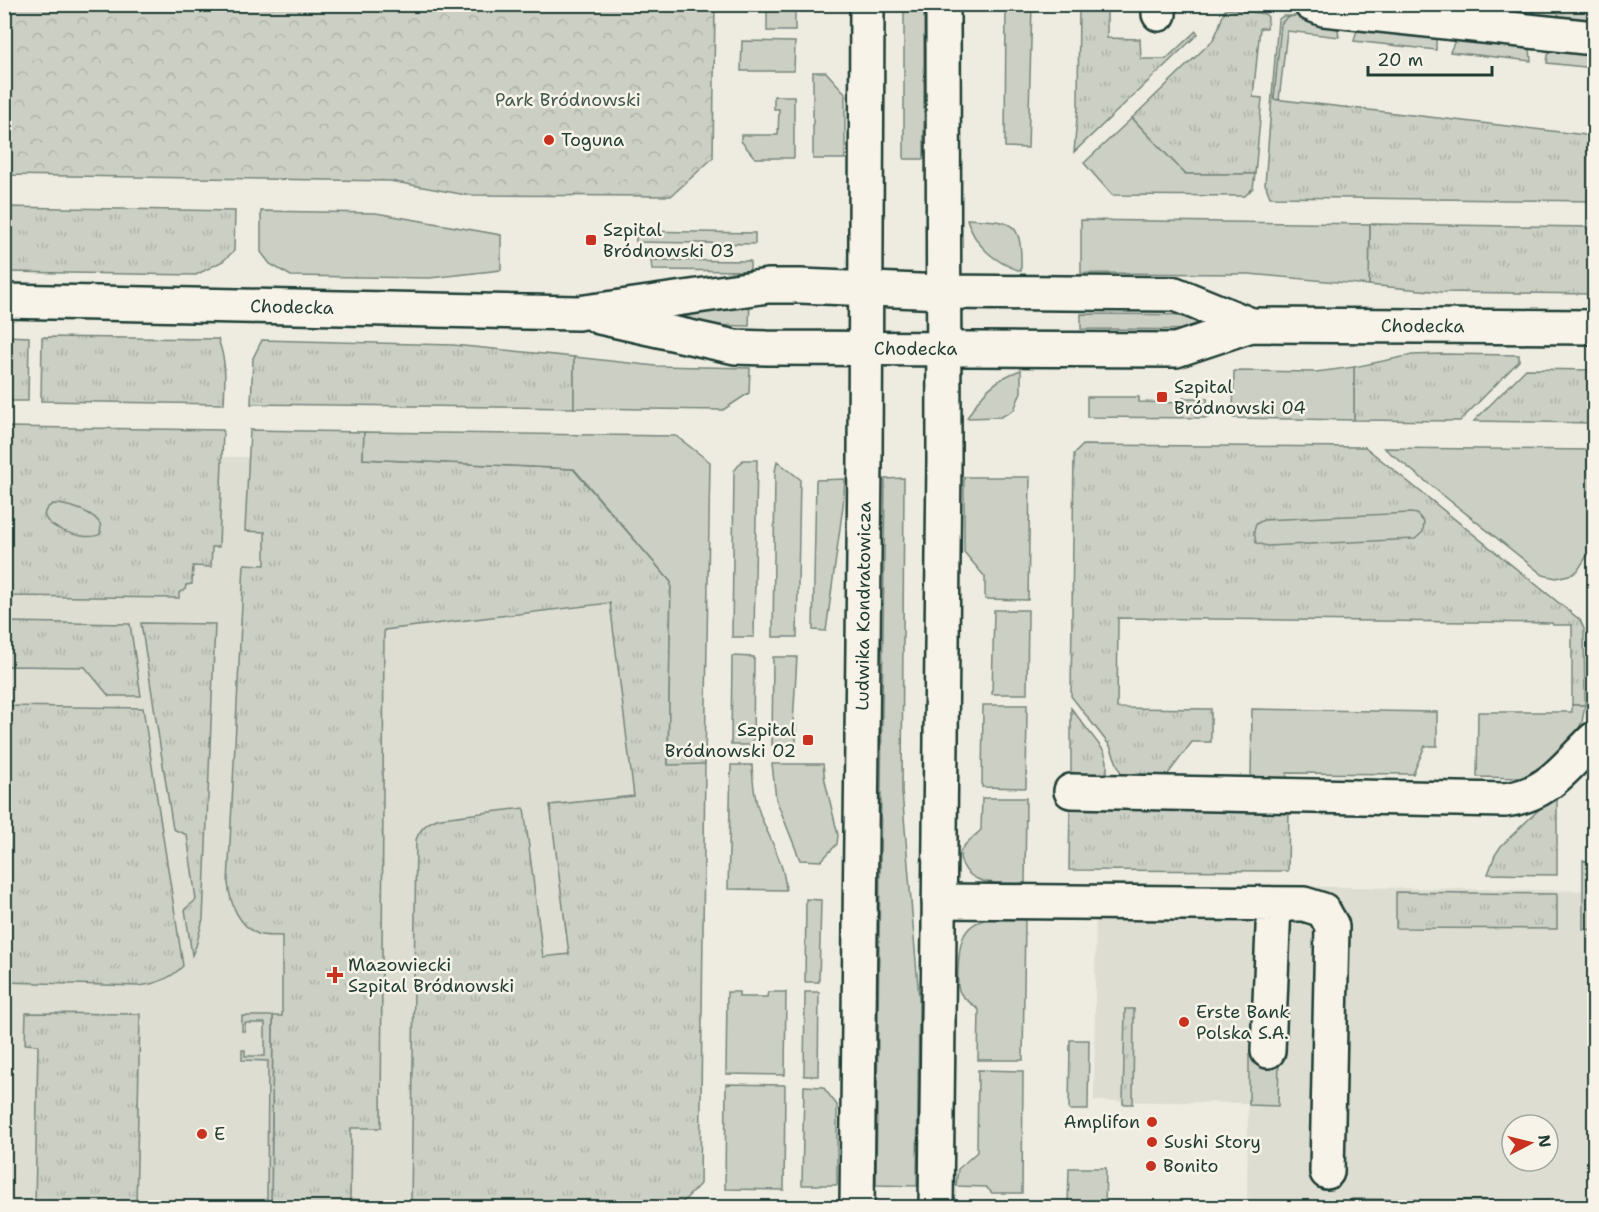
<svg xmlns="http://www.w3.org/2000/svg" width="1599" height="1212" font-family="'Shantell Sans',sans-serif">
<style>
.built{fill:#ddddd2;fill-rule:evenodd}
.grass{fill:url(#grass-tufts);stroke:#76867c;stroke-width:1.5}
.park{fill:url(#park-crowns);stroke:#76867c;stroke-width:1.5}
.garden{fill:#cccfc4;stroke:#76867c;stroke-width:1.5}
.lines{fill:none;stroke-linecap:round;stroke-linejoin:round}
.street-casing{stroke:#1f3d34;stroke-width:38}
.secondary-casing{stroke:#1f3d34;stroke-width:38}
.street{stroke:#f7f3e8;stroke-width:33}
.secondary{stroke:#f7f3e8;stroke-width:33}
.poi-dot{fill:#c8321e;stroke:#f7f3e8;stroke-width:2}
.labels{text-anchor:middle;stroke-width:5;stroke-linejoin:round;paint-order:stroke}
.park-label{font-size:18px;fill:#425a51;stroke:#f7f3e8}
.poi-label{font-size:18px;fill:#1f3d34;stroke:#f7f3e8;text-anchor:start}
.street-label{font-size:18px;fill:#1f3d34;stroke:#f7f3e8}
</style>
<defs>
<pattern id="grass-tufts" width="24" height="20" patternUnits="userSpaceOnUse" patternTransform="scale(1.5)"><rect width="24" height="20" fill="#cccfc4"/><path d="M3 7l-1-3M5 7V3M7 7l1-3M15 17l-1-3M17 17v-4M19 17l1-3" fill="none" stroke="#afb3a9"/></pattern>
<pattern id="park-crowns" width="20" height="18" patternUnits="userSpaceOnUse" patternTransform="scale(1.5)"><rect width="20" height="18" fill="#cccfc4"/><path d="M2 6a3 3 0 1 1 6 0M12 15a3 3 0 1 1 6 0" fill="none" stroke="#afb3a9"/></pattern>
</defs>
<rect width="100%" height="100%" fill="#eeece1"/>
<filter id="ink" filterUnits="userSpaceOnUse"><feTurbulence type="fractalNoise" baseFrequency=".0167" numOctaves="2"/><feDisplacementMap in="SourceGraphic" scale="12" xChannelSelector="R" yChannelSelector="G"/><feConvolveMatrix kernelMatrix="1 2 1 2 8 2 1 2 1" color-interpolation-filters="sRGB"/></filter>
<g filter="url(#ink)">
<!-- built -->
<path class="built" d="M 5,455 L 249,457 L 671,582 L 663,1186 L 653,1207 L 5,1208 Z
M 1096,883 L 1594,891 L 1594,1207 L 1547,1207 L 1547,1201 L 1352,1199 L 1352,1207 L 1247,1207 L 1248,1103 L 1094,1101 ZM 1512,1125 L 1548,1125 L 1548,1161 L 1512,1161 Z"/>
<!-- grass -->
<path class="grass" d="M 1079,5 L 1107,5 L 1107,38 L 1140,39 L 1141,59 L 1166,59 L 1196,31 L 1198,34 L 1074,152 L 1078,106 Z
M 1450,5 L 1528,5 L 1540,17 L 1454,8 Z
M 1229,9 L 1265,14 L 1268,17 L 1267,28 L 1260,28 L 1253,97 L 1262,98 L 1255,174 L 1185,174 L 1132,118 L 1212,41 C 1219,31 1220,21 1225,10 Z
M 1283,16 L 1294,16 L 1289,17 L 1282,24 L 1274,99 L 1594,136 L 1594,201 L 1270,197 L 1265,184 L 1278,20 Z
M 5,207 L 235,211 L 234,251 L 223,261 L 196,275 L 5,272 Z
M 1370,224 L 1594,227 L 1594,294 L 1441,292 L 1369,285 Z
M 5,336 L 29,337 L 28,401 L 5,401 Z
M 42,337 L 218,339 C 227,363 225,380 224,404 L 41,401 Z
M 262,340 L 453,345 L 574,357 L 574,408 L 251,404 L 253,358 Z
M 1441,354 L 1519,355 L 1519,361 L 1460,421 L 1354,420 L 1354,367 L 1412,355 Z
M 1526,369 L 1594,370 L 1594,423 L 1474,421 Z
M 5,427 L 223,430 L 219,547 L 212,547 L 211,567 L 193,566 L 192,584 L 186,585 L 185,590 L 179,593 L 179,598 L 5,596 Z
M 250,430 L 364,432 L 363,459 L 573,469 L 671,582 L 668,764 L 705,764 L 700,1184 L 678,1207 L 411,1207 L 416,840 C 420,828 428,821 441,818 L 524,808 L 543,957 L 569,954 L 550,805 L 634,796 L 610,603 L 384,630 L 381,1128 L 351,1128 L 350,1199 L 365,1200 L 363,1207 L 271,1207 L 273,1016 L 282,1016 L 282,936 C 275,935 265,937 258,934 C 238,925 230,903 228,883 L 244,564 L 265,565 L 265,532 L 245,531 Z
M 1083,445 L 1365,447 L 1580,620 L 1584,629 L 1585,705 L 1572,705 L 1572,625 L 1553,625 L 1552,623 L 1118,618 L 1117,708 L 1211,709 L 1211,742 L 1192,742 L 1165,778 L 1122,776 L 1110,746 L 1071,696 L 1074,454 Z
M 5,622 L 130,624 L 141,696 L 109,696 L 85,667 L 8,666 L 5,670 Z
M 141,623 L 215,624 L 203,919 L 196,946 L 192,955 L 185,909 L 196,900 L 187,835 L 173,829 Z
M 5,706 L 143,708 L 183,966 C 170,979 156,984 138,986 L 5,982 Z
M 1071,708 L 1104,751 L 1107,761 L 1107,777 L 1071,776 Z
M 1557,792 L 1557,875 L 1488,874 L 1495,855 L 1501,846 Z
M 1070,802 L 1289,808 L 1288,871 L 1069,870 Z
M 1583,860 L 1594,863 L 1594,930 L 1583,929 Z
M 1396,892 L 1557,894 L 1557,929 L 1396,928 Z
M 1125,1009 L 1134,1009 L 1133,1104 L 1123,1104 Z
M 26,1013 L 140,1014 L 136,1207 L 35,1207 L 38,1045 L 25,1044 Z"/>
<!-- park -->
<path class="park" d="M 5,4 L 715,5 L 713,158 L 671,196 L 466,195 L 390,181 L 5,175 Z"/>
<!-- garden -->
<path class="garden" d="M 767,5 L 795,5 L 795,31 L 767,31 Z
M 904,5 L 924,5 L 924,159 L 904,159 Z
M 1006,5 L 1032,5 L 1028,148 L 1005,147 Z
M 1567,5 L 1594,5 L 1594,26 L 1557,19 L 1558,14 Z
M 1294,16 L 1332,20 L 1337,24 L 1339,37 L 1287,31 L 1279,100 L 1274,99 L 1281,24 L 1286,18 Z
M 1360,27 L 1432,34 L 1436,39 L 1436,50 L 1354,41 L 1356,33 Z
M 1456,38 L 1530,47 L 1531,61 L 1450,52 Z
M 742,41 L 795,42 L 794,71 L 741,71 Z
M 1553,49 L 1594,49 L 1594,68 L 1547,63 L 1548,55 Z
M 813,72 L 826,72 L 845,93 L 845,159 L 813,159 Z
M 774,96 L 794,96 L 794,158 L 755,158 L 741,141 L 741,135 L 778,135 L 779,109 L 774,109 Z
M 1132,118 L 1185,174 L 1255,174 L 1253,188 L 1245,196 L 1112,195 L 1084,163 Z
M 261,211 L 376,213 L 501,235 L 501,270 L 430,278 L 291,276 L 270,264 L 261,252 Z
M 967,219 C 1014,222 1022,219 1021,271 C 995,263 974,245 967,219 Z
M 1081,220 L 1370,224 L 1369,285 L 1249,274 L 1081,273 Z
M 636,231 L 755,233 L 755,244 L 636,242 Z
M 651,260 L 750,261 L 750,271 L 652,270 Z
M 750,301 L 749,326 L 647,324 L 648,312 Z
M 1081,314 L 1219,315 L 1221,330 L 1081,329 Z
M 574,357 L 656,366 L 750,368 L 749,393 L 723,410 L 574,408 Z
M 1354,367 L 1354,420 L 1233,418 L 1234,371 L 1316,372 Z
M 1021,370 L 1021,392 L 1014,410 L 1001,417 L 967,418 C 981,394 994,379 1021,370 Z
M 1087,397 L 1139,397 L 1139,402 L 1183,403 L 1183,398 L 1207,398 L 1208,418 L 1087,417 Z
M 364,432 L 676,436 L 710,462 L 705,764 L 668,765 L 671,582 L 574,469 L 363,459 Z
M 1384,448 L 1594,450 L 1594,545 L 1578,570 L 1573,574 L 1556,578 L 1543,575 Z
M 743,460 L 757,460 L 754,637 L 732,637 L 734,471 Z
M 777,461 L 800,479 L 797,637 L 773,637 L 775,472 Z
M 964,477 L 1030,477 L 1028,600 L 985,599 L 985,577 L 964,552 Z
M 904,478 L 902,792 L 919,998 L 917,1186 L 876,1185 L 885,479 Z
M 845,479 L 843,506 L 826,631 L 813,630 L 816,480 Z
M 53,504 C 67,504 96,512 101,526 L 100,534 C 85,544 22,521 53,504 Z
M 1411,513 L 1417,514 L 1424,522 L 1423,532 L 1415,539 L 1267,546 L 1256,543 L 1254,531 L 1256,524 L 1263,520 Z
M 994,610 L 1028,610 L 1027,694 L 992,694 Z
M 732,656 L 754,657 L 753,745 L 731,745 Z
M 773,657 L 797,657 L 793,723 L 796,723 L 796,745 L 772,745 Z
M 983,705 L 1027,705 L 1026,788 L 982,787 Z
M 1572,705 L 1585,705 L 1582,722 L 1572,742 L 1532,776 L 1523,778 L 1477,777 L 1478,712 L 1572,712 Z
M 1252,709 L 1437,712 L 1437,746 L 1425,746 L 1413,774 L 1287,773 L 1286,780 L 1251,780 Z
M 772,764 L 823,764 L 825,781 L 838,835 L 837,844 L 821,861 L 800,860 L 776,799 Z
M 731,765 L 752,765 C 753,785 755,805 764,824 C 774,847 784,865 786,890 L 728,889 Z
M 982,798 L 1026,798 L 1025,883 C 1003,883 973,888 962,864 C 960,859 959,855 961,850 C 965,843 975,836 981,830 Z
M 806,899 L 821,900 L 819,982 L 805,982 Z
M 987,919 L 1025,919 L 1023,1060 L 978,1060 L 979,1010 C 973,1004 965,1000 961,994 C 956,988 958,978 958,971 C 959,947 960,925 987,919 Z
M 727,992 L 739,992 L 739,997 L 767,997 L 768,992 L 786,992 L 785,1075 L 726,1074 Z
M 805,992 L 819,992 L 818,1076 L 804,1076 Z
M 242,1016 L 273,1016 L 271,1207 L 267,1207 L 268,1061 L 242,1060 L 242,1050 L 245,1050 L 245,1056 L 265,1056 L 265,1023 L 245,1023 L 245,1031 L 242,1031 Z
M 1070,1040 L 1089,1040 L 1088,1110 L 1069,1110 Z
M 1249,1054 L 1279,1055 L 1278,1106 L 1249,1105 Z
M 978,1070 L 1023,1071 L 1022,1193 L 992,1193 L 986,1187 L 956,1186 L 958,1169 L 977,1152 Z
M 726,1084 L 785,1085 L 784,1190 L 725,1189 Z
M 804,1086 L 823,1087 L 837,1105 L 837,1185 L 802,1185 Z
M 1069,1168 L 1106,1168 L 1105,1207 L 1068,1207 Z
M 1352,1199 L 1548,1201 L 1547,1207 L 1352,1208 Z"/>
<g class="lines">
<defs>
<path id="street" d="M 1311,4 L 1324,9 L 1594,38
M 1159,14 L 1159,4
M 1071,791 L 1505,800 C 1548,795 1565,767 1594,739
M 939,901 L 1304,904 L 1323,910 L 1332,926 L 1327,1172
M 1268,1051 L 1274,904"/>
<g id="secondary">
<path id="s1" d="M 4,301 L 578,313 L 768,286 L 800,286 L 943,292 L 1175,294 L 1251,325"/>
<path id="s2" d="M 599,317 L 735,347 L 767,348 L 1176,350 L 1251,325 L 1594,327"/>
<path id="s3" d="M 857,1208 L 865,459 L 867,4"/>
<path d="M 936,1208 L 944,459 L 943,4"/>
</g>
</defs>
<!-- street casing -->
<use href="#street" class="street-casing"/>
<!-- secondary casing -->
<use href="#secondary" class="secondary-casing"/>
<!-- street -->
<use href="#street" class="street"/>
<!-- secondary -->
<use href="#secondary" class="secondary"/>
</g>
</g>
<!-- markers -->
<g class="poi-dot">
<circle cx="549" cy="140" r="6"/>
<rect x="585" y="234" width="12" height="12" rx="3"/>
<rect x="1156" y="391" width="12" height="12" rx="3"/>
<rect x="802" y="734" width="12" height="12" rx="3"/>
<path d="M332 966h6v6h6v6h-6v6h-6v-6h-6v-6h6z"/>
<circle cx="1184" cy="1022" r="6"/>
<circle cx="1152" cy="1122" r="6"/>
<circle cx="202" cy="1134" r="6"/>
<circle cx="1152" cy="1142" r="6"/>
<circle cx="1151" cy="1166" r="6"/>
</g>
<g class="labels">
<!-- park labels -->
<g class="park-label">
<text x="568" y="106">Park Bródnowski</text>
</g>
<!-- poi labels -->
<g class="poi-label">
<text x="561" y="146">Toguna</text>
<text x="603" y="236">Szpital<tspan x="603" dy="21">Bródnowski 03</tspan></text>
<text x="1174" y="393">Szpital<tspan x="1174" dy="21">Bródnowski 04</tspan></text>
<text x="796" y="736" text-anchor="end">Szpital<tspan x="796" dy="21">Bródnowski 02</tspan></text>
<text x="348" y="971">Mazowiecki<tspan x="348" dy="21">Szpital Bródnowski</tspan></text>
<text x="1196" y="1018">Erste Bank<tspan x="1196" dy="21">Polska S.A.</tspan></text>
<text x="1140" y="1128" text-anchor="end">Amplifon</text>
<text x="214" y="1140">E</text>
<text x="1164" y="1148">Sushi Story</text>
<text x="1163" y="1172">Bonito</text>
</g>
<!-- street labels -->
<g class="street-label">
<text dy="6" stroke="none"><textPath href="#s1" startOffset="288">Chodecka</textPath></text>
<text dy="6" stroke="none"><textPath href="#s2" startOffset="831">Chodecka</textPath></text>
<text dy="6" stroke="none"><textPath href="#s2" startOffset="320">Chodecka</textPath></text>
<text dy="6" stroke="none"><textPath href="#s3" startOffset="602">Ludwika Kondratowicza</textPath></text>
</g>
</g>
<!-- margin -->
<rect width="1599" height="1212" fill="none" stroke="#f7f3e8" stroke-width="24"/>
<rect x="12" y="12" width="1575" height="1188" fill="none" stroke="#1f3d34" stroke-width="2" filter="url(#ink)"/>
<!-- north arrow -->
<g transform="translate(1530 1143) rotate(83)"><circle r="28" fill="#f7f3e8" stroke="#a1aaa0" stroke-width="1.5"/>
<path d="M0-4.5L10 22L0 15L-10 22Z" fill="#c8321e"/>
<text y="-9" font-size="16" font-weight="bold" text-anchor="middle" fill="#1f3d34">N</text>
</g>
<!-- scale -->
<path d="M1368 66v9h124v-9" fill="none" stroke="#1f3d34" stroke-width="3"/>
<text x="1377" y="66" font-size="18" fill="#1f3d34" stroke="#f7f3e8" stroke-width="4.5" paint-order="stroke">20 m</text>
</svg>
